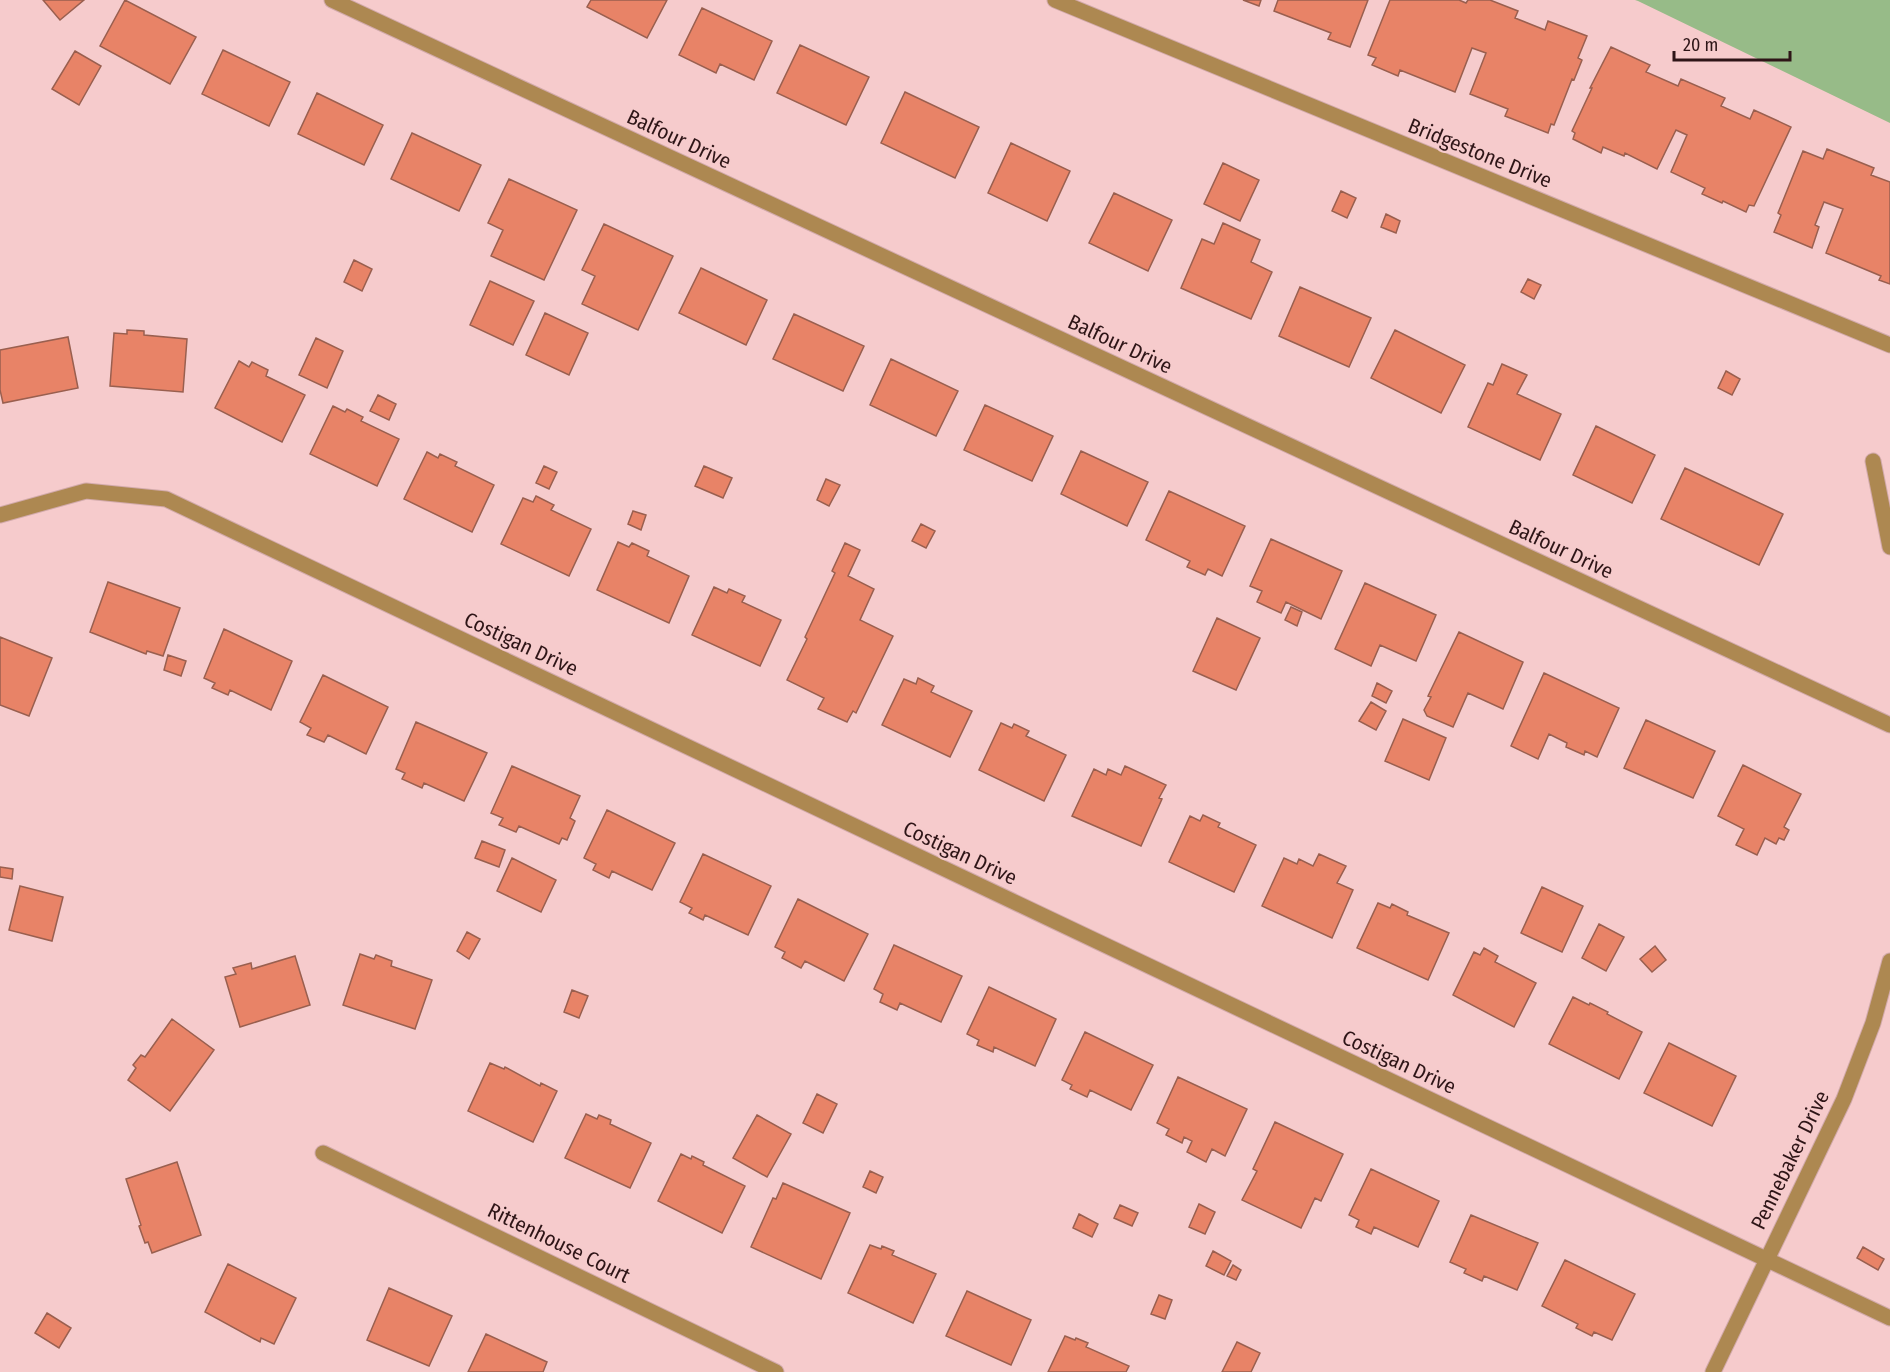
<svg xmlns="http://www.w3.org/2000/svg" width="1890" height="1372" font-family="'Fira Sans Condensed',sans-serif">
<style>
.green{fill:#97bb88}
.building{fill:#e88367;stroke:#995f4f;stroke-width:1.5}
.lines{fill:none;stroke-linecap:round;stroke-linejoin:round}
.minor-casing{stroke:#d2aaab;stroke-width:17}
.minor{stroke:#ad8851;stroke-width:15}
.labels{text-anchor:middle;stroke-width:4.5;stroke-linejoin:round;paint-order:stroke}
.street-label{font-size:21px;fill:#2e1517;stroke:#f6cbcc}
</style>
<rect width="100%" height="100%" fill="#f6cbcc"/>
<!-- green -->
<path class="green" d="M 1635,0 L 1890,0 L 1890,123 L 1638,1 Z"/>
<!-- building -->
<path class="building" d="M 43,0 L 84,0 L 60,20 Z
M 125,0 L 196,37 L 170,84 L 100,46 Z
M 591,0 L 667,0 L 647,38 L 587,7 Z
M 1243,0 L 1261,0 L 1259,6 Z
M 1278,0 L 1368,0 L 1350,47 L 1328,39 L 1331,33 L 1274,11 Z
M 1390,0 L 1459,0 L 1466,3 L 1468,0 L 1490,0 L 1518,11 L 1515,18 L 1545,30 L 1548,21 L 1587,36 L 1578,58 L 1582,60 L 1574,80 L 1572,79 L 1554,125 L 1551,124 L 1548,133 L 1505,116 L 1508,109 L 1470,94 L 1486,53 L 1472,48 L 1455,92 L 1400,70 L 1398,76 L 1372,65 L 1376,58 L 1368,55 Z
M 702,8 L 772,41 L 754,80 L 720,64 L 716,73 L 679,55 Z
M 800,45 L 869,77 L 846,125 L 777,93 Z
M 1611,47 L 1650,65 L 1646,72 L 1678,86 L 1681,79 L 1725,98 L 1721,106 L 1750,119 L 1754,110 L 1791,127 L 1754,206 L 1749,205 L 1746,212 L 1723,201 L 1722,203 L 1702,194 L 1705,188 L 1671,172 L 1687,135 L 1676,130 L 1657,169 L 1625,153 L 1624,156 L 1603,147 L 1601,153 L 1573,139 L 1575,133 L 1572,131 L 1592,88 L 1590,88 Z
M 223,50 L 290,82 L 269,126 L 202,94 Z
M 75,51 L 101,66 L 79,105 L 52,89 Z
M 905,92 L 979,127 L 955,178 L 881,143 Z
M 317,93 L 383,125 L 364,165 L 298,134 Z
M 412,133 L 481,165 L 459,211 L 391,179 Z
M 1011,143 L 1070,171 L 1047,221 L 988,193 Z
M 1827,149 L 1874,168 L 1871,175 L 1890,182 L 1890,284 L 1879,280 L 1881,276 L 1826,253 L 1843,209 L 1824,202 L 1815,225 L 1819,227 L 1812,248 L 1774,232 L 1781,215 L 1778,213 L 1803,151 L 1823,159 Z
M 1223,163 L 1259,180 L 1240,221 L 1204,204 Z
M 509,179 L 577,210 L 544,280 L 491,256 L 503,230 L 488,223 Z
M 1341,191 L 1356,198 L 1347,218 L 1332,211 Z
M 1114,193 L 1172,220 L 1148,271 L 1089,243 Z
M 1386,214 L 1400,221 L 1396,233 L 1381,227 Z
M 1223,223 L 1260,240 L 1251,262 L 1272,272 L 1251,319 L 1181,288 L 1202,239 L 1214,244 Z
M 604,224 L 673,256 L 638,330 L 582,304 L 595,276 L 582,270 Z
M 354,260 L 372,269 L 362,291 L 344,282 Z
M 701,268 L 767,300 L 746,345 L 679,313 Z
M 1528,279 L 1541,285 L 1534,299 L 1521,292 Z
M 490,281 L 534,301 L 513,345 L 470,325 Z
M 1300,287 L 1371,318 L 1349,367 L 1279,336 Z
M 545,313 L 588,333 L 569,375 L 526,355 Z
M 794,314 L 864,346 L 843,391 L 773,359 Z
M 127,330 L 144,331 L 144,335 L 187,339 L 183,392 L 110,386 L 114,333 L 127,334 Z
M 1395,330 L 1465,365 L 1441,413 L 1371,378 Z
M 68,337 L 78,388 L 3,403 L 0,390 L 0,350 Z
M 316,338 L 343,351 L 327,388 L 299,375 Z
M 891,359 L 958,391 L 936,436 L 870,405 Z
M 239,361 L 249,367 L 252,362 L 268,370 L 266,376 L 305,395 L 282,442 L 215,408 Z
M 1502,364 L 1527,375 L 1517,394 L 1561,414 L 1540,460 L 1468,427 L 1488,383 L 1493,385 Z
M 1726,371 L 1740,379 L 1732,395 L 1718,388 Z
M 378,395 L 396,404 L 389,420 L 370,411 Z
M 985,405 L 1053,436 L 1032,481 L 964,450 Z
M 333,406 L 345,412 L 347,409 L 363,417 L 361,421 L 399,439 L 377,486 L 310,454 Z
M 1596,426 L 1655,455 L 1632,503 L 1573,475 Z
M 1081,451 L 1148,482 L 1127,526 L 1061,494 Z
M 427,452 L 438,458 L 440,454 L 457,462 L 455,466 L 494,485 L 472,532 L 404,499 Z
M 544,466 L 557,472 L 549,489 L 536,483 Z
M 704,466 L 732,478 L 723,498 L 695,486 Z
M 1685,468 L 1783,514 L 1759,565 L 1661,519 Z
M 826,479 L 840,485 L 829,506 L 817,500 Z
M 1169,491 L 1245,526 L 1222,576 L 1208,569 L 1205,575 L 1187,567 L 1190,561 L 1146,540 Z
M 536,496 L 554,505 L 551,510 L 591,529 L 569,576 L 501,544 L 523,498 L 533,502 Z
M 633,511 L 646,515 L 641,530 L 628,524 Z
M 921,524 L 935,531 L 926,548 L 912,541 Z
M 1271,539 L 1342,571 L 1321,619 L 1286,602 L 1281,613 L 1257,602 L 1262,591 L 1250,586 Z
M 618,542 L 629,547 L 632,543 L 649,551 L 647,556 L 689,576 L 669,623 L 597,590 Z
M 845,543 L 860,550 L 848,576 L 874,589 L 860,620 L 893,636 L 856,713 L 853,711 L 847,722 L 818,709 L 824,698 L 787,680 L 807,639 L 805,637 L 835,573 L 832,571 Z
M 108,582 L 180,608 L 163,656 L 147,651 L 146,654 L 90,632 Z
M 1365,583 L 1436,615 L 1416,661 L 1380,645 L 1371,666 L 1335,649 Z
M 714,587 L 727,593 L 729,589 L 745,596 L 742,602 L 781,620 L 760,666 L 692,635 Z
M 1291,607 L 1302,612 L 1297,626 L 1285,620 Z
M 1217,618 L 1260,638 L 1236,690 L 1193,671 Z
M 224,629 L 292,661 L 271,710 L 230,690 L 228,695 L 212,688 L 215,683 L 204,678 Z
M 1459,632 L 1523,662 L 1503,709 L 1468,693 L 1453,727 L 1427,716 L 1424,710 L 1431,697 L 1428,696 Z
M 0,637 L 52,658 L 29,716 L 0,705 Z
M 168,655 L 186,661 L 181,676 L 164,670 Z
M 1544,673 L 1619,708 L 1597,757 L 1585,751 L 1584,755 L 1566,747 L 1567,743 L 1549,734 L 1538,759 L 1511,746 Z
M 323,675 L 388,707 L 366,754 L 328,735 L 324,742 L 307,735 L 311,728 L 300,722 Z
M 918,678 L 934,686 L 931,692 L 972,711 L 950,757 L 882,725 L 904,679 L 916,684 Z
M 1377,683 L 1392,691 L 1386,703 L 1372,696 Z
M 1371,702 L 1386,711 L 1376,730 L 1359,721 Z
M 1403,719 L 1446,738 L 1429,780 L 1385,761 Z
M 1646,720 L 1715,751 L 1693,798 L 1624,768 Z
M 416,722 L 487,753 L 464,801 L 424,783 L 422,788 L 402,779 L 405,773 L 396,769 Z
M 1001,723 L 1012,728 L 1014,724 L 1029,731 L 1026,736 L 1066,755 L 1044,801 L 979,770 Z
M 1743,765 L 1801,794 L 1784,827 L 1789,830 L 1784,840 L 1779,838 L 1776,844 L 1765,838 L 1757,855 L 1736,845 L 1744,829 L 1718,816 Z
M 512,766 L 580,796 L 570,818 L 575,821 L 567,840 L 562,838 L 559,844 L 519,826 L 516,832 L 499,825 L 503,818 L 491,813 Z
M 1125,766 L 1166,785 L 1159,798 L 1162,799 L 1141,846 L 1072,816 L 1094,769 L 1106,775 L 1108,769 L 1121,775 Z
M 607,810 L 675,843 L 652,890 L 612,871 L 609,878 L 593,870 L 596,864 L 584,858 Z
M 1203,815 L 1220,823 L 1218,827 L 1256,845 L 1234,892 L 1169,862 L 1190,816 L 1200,821 Z
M 482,841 L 505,850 L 499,867 L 475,858 Z
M 703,854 L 771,886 L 748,935 L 705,915 L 703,920 L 689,913 L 692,908 L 680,902 Z
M 1319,854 L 1346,866 L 1337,883 L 1353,890 L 1332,938 L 1262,906 L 1284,858 L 1297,864 L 1299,859 L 1313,866 Z
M 512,858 L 556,880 L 541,912 L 497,891 Z
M 0,867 L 13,869 L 12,879 L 0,877 Z
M 20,886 L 63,897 L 52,941 L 9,930 Z
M 1542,887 L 1583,906 L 1562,952 L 1521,933 Z
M 798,899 L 868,934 L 844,981 L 805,961 L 801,968 L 782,958 L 785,952 L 775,947 Z
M 1378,903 L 1390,908 L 1392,904 L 1408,912 L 1407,915 L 1449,933 L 1428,980 L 1357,948 Z
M 1599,924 L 1624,937 L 1606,971 L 1582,958 Z
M 467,932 L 480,939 L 469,959 L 457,951 Z
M 894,945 L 962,976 L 941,1022 L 900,1003 L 897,1010 L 880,1002 L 883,994 L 874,989 Z
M 1655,946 L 1666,960 L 1652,972 L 1640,959 Z
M 1484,948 L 1498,956 L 1495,962 L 1536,983 L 1514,1027 L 1453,995 L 1474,952 L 1480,955 Z
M 360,954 L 374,959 L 376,955 L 392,961 L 391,966 L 432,980 L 415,1029 L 343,1005 Z
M 295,956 L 310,1005 L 240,1027 L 225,977 L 236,974 L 233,968 L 251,963 L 252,969 Z
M 989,987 L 1056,1019 L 1035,1066 L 994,1047 L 993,1052 L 977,1045 L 979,1040 L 967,1034 Z
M 572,990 L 588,996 L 579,1018 L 564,1012 Z
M 1573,997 L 1589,1005 L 1590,1003 L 1608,1012 L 1607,1014 L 1642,1032 L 1619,1079 L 1549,1044 Z
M 172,1019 L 214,1050 L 170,1111 L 128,1080 L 136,1068 L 133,1065 L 141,1055 L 145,1057 Z
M 1085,1032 L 1153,1065 L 1131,1110 L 1090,1090 L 1087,1097 L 1070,1089 L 1072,1085 L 1062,1080 Z
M 1669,1043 L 1736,1076 L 1712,1126 L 1644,1093 Z
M 490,1063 L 504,1069 L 505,1067 L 540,1086 L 541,1083 L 557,1091 L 533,1142 L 468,1111 Z
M 1178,1077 L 1247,1109 L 1225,1156 L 1212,1149 L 1206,1162 L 1187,1152 L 1192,1141 L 1184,1137 L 1182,1143 L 1166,1135 L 1169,1129 L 1157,1123 Z
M 817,1094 L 837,1104 L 823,1133 L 803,1123 Z
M 586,1114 L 597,1119 L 599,1115 L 611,1120 L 610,1124 L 651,1143 L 630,1188 L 565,1158 Z
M 757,1115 L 791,1134 L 767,1177 L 733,1158 Z
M 1275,1122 L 1343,1154 L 1321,1201 L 1315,1198 L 1301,1228 L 1242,1200 L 1257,1171 L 1253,1169 Z
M 681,1154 L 691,1159 L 692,1156 L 704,1162 L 703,1165 L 745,1186 L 722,1233 L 658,1201 Z
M 177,1162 L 201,1235 L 152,1253 L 148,1242 L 145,1243 L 139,1226 L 141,1225 L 126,1179 Z
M 1371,1169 L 1439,1201 L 1418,1247 L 1374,1227 L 1371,1234 L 1356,1227 L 1359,1220 L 1349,1215 Z
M 870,1171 L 883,1177 L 876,1193 L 863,1187 Z
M 783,1183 L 850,1213 L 821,1279 L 751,1247 L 773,1198 L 776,1199 Z
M 1199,1204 L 1215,1212 L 1205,1234 L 1189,1227 Z
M 1120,1205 L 1138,1213 L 1132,1226 L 1114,1218 Z
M 1079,1214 L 1098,1224 L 1092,1237 L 1073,1228 Z
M 1471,1215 L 1538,1243 L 1517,1290 L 1484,1276 L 1482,1281 L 1464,1273 L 1466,1269 L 1450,1262 Z
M 870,1245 L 881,1249 L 882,1246 L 894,1251 L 892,1255 L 936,1274 L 913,1323 L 848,1293 Z
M 1863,1247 L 1884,1259 L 1878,1270 L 1857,1258 Z
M 1213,1251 L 1231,1261 L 1224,1275 L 1206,1266 Z
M 1565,1260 L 1635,1294 L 1612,1340 L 1594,1332 L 1592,1336 L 1576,1328 L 1578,1324 L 1542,1306 Z
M 228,1264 L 296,1298 L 274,1344 L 261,1338 L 260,1342 L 205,1312 Z
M 1233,1265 L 1241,1270 L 1236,1280 L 1227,1276 Z
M 389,1288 L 452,1316 L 429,1366 L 367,1340 Z
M 967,1291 L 1031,1320 L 1011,1365 L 946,1336 Z
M 1159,1295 L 1172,1300 L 1165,1319 L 1151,1314 Z
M 47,1313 L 71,1328 L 59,1348 L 35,1333 Z
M 486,1334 L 547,1362 L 543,1372 L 468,1372 Z
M 1065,1336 L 1075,1340 L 1076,1338 L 1088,1343 L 1086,1347 L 1129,1366 L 1126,1372 L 1048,1372 Z
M 1237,1342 L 1260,1353 L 1251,1372 L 1222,1372 Z"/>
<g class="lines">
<defs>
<path id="minor" d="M 332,0 L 1890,725
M 1055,0 L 1890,345
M 1873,461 L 1890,547
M 0,515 L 86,491 L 166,499 L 1890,1318
M 323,1153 L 776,1372
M 1713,1372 L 1844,1099 L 1873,1023 L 1890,961"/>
</defs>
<!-- minor casing -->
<use href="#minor" class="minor-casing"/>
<!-- minor -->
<use href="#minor" class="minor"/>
</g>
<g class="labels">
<!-- street labels -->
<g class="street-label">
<text transform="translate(679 139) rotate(25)" y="7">Balfour Drive</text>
<text transform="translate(1480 153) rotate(22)" y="7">Bridgestone Drive</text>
<text transform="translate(1120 344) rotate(25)" y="7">Balfour Drive</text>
<text transform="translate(1561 549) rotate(25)" y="7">Balfour Drive</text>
<text transform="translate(521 644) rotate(25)" y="7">Costigan Drive</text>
<text transform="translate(960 853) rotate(25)" y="7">Costigan Drive</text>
<text transform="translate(1399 1062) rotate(25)" y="7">Costigan Drive</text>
<text transform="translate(1790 1160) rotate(-64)" y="7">Pennebaker Drive</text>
<text transform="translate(559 1243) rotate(26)" y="7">Rittenhouse Court</text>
</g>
</g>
<!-- scale -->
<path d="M1674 51v9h116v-9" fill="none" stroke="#2e1517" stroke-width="3"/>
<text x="1683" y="51" font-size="18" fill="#2e1517" stroke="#f6cbcc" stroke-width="4.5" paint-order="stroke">20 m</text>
</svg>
